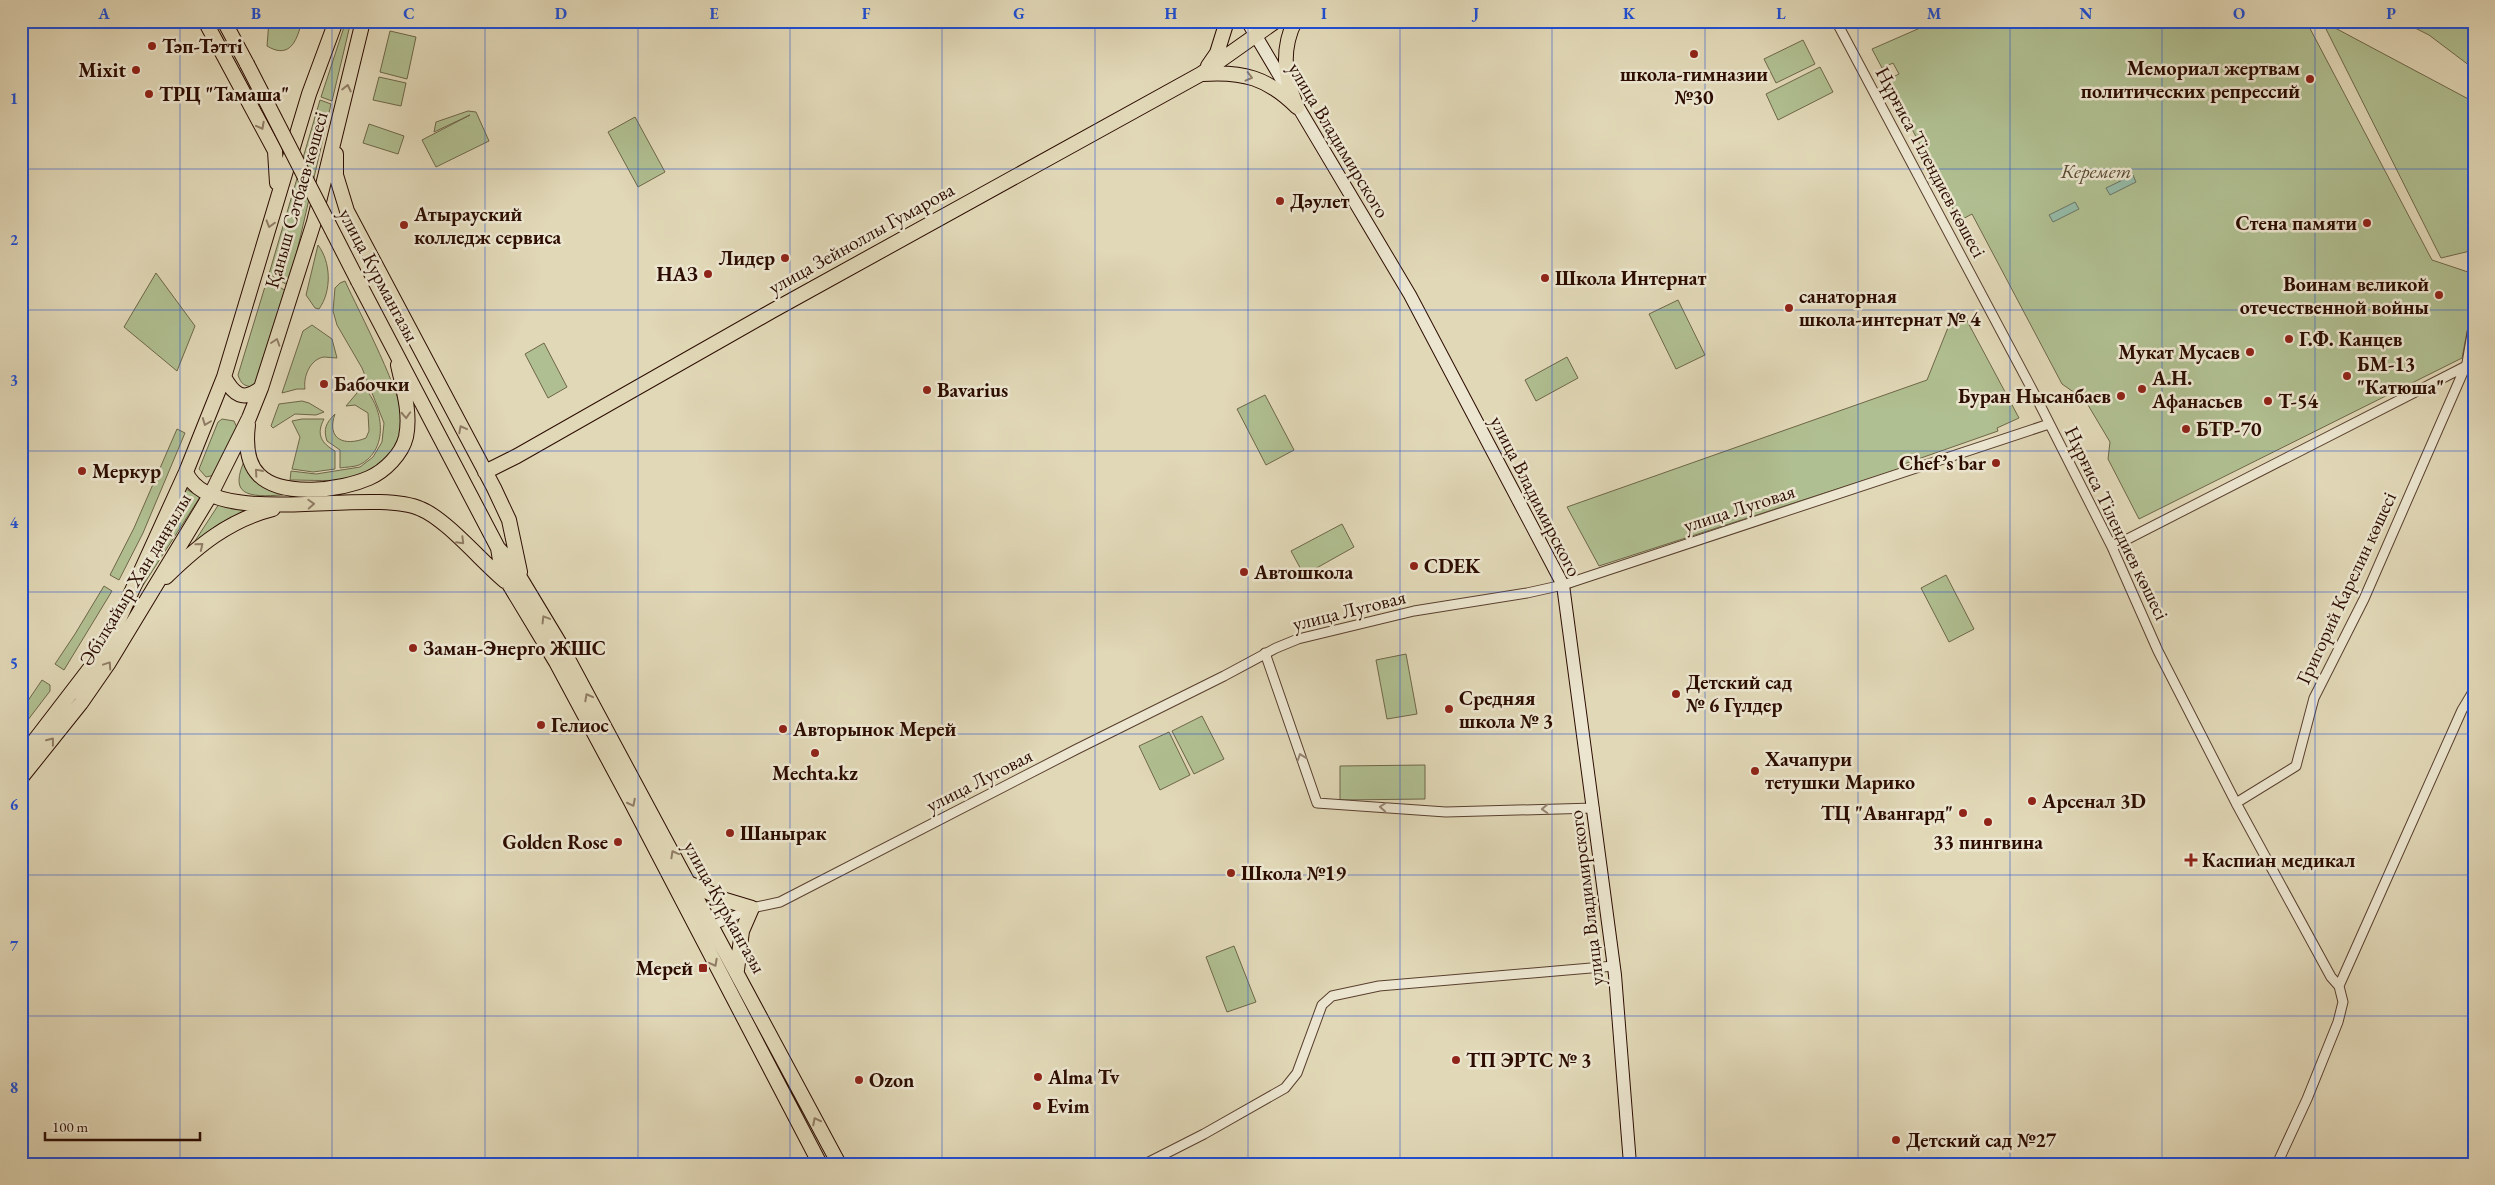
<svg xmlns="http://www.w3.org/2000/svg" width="2495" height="1185" font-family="'EB Garamond',serif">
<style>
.green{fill:#b0bf91;stroke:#6e6648}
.water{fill:#95bba8;stroke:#6b7565}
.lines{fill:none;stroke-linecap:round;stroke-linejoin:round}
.street-casing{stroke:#593f2e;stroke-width:11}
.secondary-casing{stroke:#2c0c00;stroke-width:14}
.primary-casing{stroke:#2c0c00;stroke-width:16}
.street{stroke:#ece6d0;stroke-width:9}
.secondary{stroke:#ece6d0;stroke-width:12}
.primary{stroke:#e1d8b7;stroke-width:14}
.primary-bridge-casing{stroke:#2c0c00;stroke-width:16;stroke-linecap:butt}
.primary-bridge{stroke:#e1d8b7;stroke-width:14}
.oneway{stroke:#907c65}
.oneway2{stroke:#968472}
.grid{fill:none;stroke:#1d4ed8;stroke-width:1;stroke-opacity:0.55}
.poi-dot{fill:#8f2418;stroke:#ece6d0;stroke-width:2}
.labels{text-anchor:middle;stroke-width:5;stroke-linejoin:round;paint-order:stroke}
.poi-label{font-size:20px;font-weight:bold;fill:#2c0c00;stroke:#ece6d0;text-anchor:start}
.street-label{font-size:20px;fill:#2c0c00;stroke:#ece6d0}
.park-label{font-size:20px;font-style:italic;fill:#5a4b33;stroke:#ece6d0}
.neatline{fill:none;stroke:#1d4ed8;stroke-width:2}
.grid-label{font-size:16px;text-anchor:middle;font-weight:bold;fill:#1d4ed8}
</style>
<rect width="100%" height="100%" fill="#e1d8b7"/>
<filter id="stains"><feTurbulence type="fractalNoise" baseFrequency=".004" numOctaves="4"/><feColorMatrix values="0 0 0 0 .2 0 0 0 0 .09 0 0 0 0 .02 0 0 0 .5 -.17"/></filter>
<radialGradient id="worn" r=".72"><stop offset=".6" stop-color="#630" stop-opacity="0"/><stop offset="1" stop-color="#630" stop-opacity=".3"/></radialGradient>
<!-- green -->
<path class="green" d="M 269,21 L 278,21 L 283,27 L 291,25 L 300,28 C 295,45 287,58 267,46 Z
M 346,21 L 351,21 L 332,101 L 321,97 Z
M 1936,21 L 2306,21 L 2432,260 L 2474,274 L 2474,295 L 2462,358 L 2139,519 L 2108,459 L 2110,442 L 2085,400 L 2062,384 L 1972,214 L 1959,221 L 1887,80 L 1899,74 L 1893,63 L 1882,68 L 1872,49 Z
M 2322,21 L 2474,102 L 2474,250 L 2441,258 Z
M 2401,21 L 2474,21 L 2474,69 L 2429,35 Z
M 390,31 L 416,37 L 407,79 L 380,72 Z
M 1803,40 L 1815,64 L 1776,83 L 1764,59 Z
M 1820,67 L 1833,92 L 1778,120 L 1766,94 Z
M 379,77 L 406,83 L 401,106 L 373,100 Z
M 320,100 L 331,104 L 289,286 L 269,274 Z
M 468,111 L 476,112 L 489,141 L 436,167 L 422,140 L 470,115 L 434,132 L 436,122 Z
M 635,117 L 665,172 L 638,187 L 608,132 Z
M 369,124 L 404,136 L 398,154 L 363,143 Z
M 318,245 C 331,262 332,291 319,309 L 315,308 L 306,295 Z
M 156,273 L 195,326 L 177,371 L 124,327 Z
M 267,280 L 288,292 L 259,383 L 253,387 C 244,386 241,384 238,375 Z
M 345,281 C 358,310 405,398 403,425 C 401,449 377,474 355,478 C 334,482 311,480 290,480 L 291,471 L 316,474 L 360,467 L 373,457 L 382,442 L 384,423 L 362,368 L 337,325 L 333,311 L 335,288 L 340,283 Z
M 1678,300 L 1705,355 L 1676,369 L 1649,314 Z
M 1965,317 L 2019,418 L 1997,428 L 1998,431 L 1901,465 L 1899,469 L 1599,566 L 1567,507 L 1927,380 L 1949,325 Z
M 312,325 L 332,339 L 337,358 C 333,358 328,357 324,357 C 310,359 303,377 305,389 L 297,389 L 282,393 L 303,331 Z
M 544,343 L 567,387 L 548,398 L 525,354 Z
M 1567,357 L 1578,378 L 1536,401 L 1525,380 Z
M 358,382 C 383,401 392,449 359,465 C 354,467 346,467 340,468 L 340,450 L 327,441 C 323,429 326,423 335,414 C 326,439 344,447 366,438 L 369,431 L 368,413 L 355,405 L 346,406 L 357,393 Z
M 1265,395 L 1294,450 L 1266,465 L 1237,409 Z
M 302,401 L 309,403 L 324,412 L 316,415 L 295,414 L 273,428 L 271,426 L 279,404 Z
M 222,419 L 234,421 L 238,430 L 215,475 L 206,477 L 199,469 L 218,422 Z
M 302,419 L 324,419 C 316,434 321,443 335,451 L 335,469 L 313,472 L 292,469 L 300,437 L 292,421 Z
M 177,429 L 185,433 L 143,533 L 119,580 L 110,575 L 134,528 Z
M 246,457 L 272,489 L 283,495 C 249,497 227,497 246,457 Z
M 186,489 L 200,497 L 124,615 Z
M 219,504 L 251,509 L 216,526 L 193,544 Z
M 1342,524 L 1354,547 L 1304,575 L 1291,551 Z
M 1946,575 L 1974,629 L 1949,642 L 1921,588 Z
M 104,586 L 112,591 L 64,670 L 55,664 L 75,634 Z
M 1406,654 L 1417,714 L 1387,719 L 1376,660 Z
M 42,680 L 50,685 L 50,691 L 21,729 L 21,711 Z
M 1202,716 L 1224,759 L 1194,774 L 1172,731 Z
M 1169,732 L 1190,775 L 1160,790 L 1139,746 Z
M 1425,765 L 1425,799 L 1340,800 L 1340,766 Z
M 1234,946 L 1256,1002 L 1227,1012 L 1206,957 Z"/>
<!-- water -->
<path class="water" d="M 2133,175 L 2136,182 L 2110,195 L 2106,188 Z
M 2075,202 L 2079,209 L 2053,222 L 2049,215 Z"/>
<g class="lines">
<defs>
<path id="street" d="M 1836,21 L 2035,395 L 2112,547 L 2158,651 L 2236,803 L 2331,977 L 2339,986
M 2112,547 L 2474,362
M 1265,653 L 1317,803 L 1446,812 L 1594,808
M 2236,803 L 2296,766 L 2314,698 L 2364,599 L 2467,363 L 2474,322
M 707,928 L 752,908 L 780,902 L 1077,749 L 1224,676 L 1276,648 L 1298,639 L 1414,611 L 1527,593 L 1563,585 L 2049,424
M 1145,1164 L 1204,1134 L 1285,1088 L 1297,1073 L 1322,1005 L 1332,996 L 1379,986 L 1614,966
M 2277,1164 L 2307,1099 L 2338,1022 L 2343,1002 L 2339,986 L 2462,710 L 2474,690"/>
<path id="secondary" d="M 1247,21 L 1410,295 L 1563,585 L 1615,975 L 1630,1164"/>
<path id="primary" d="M 205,21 L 275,151 L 277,183
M 224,21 L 247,64
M 1208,66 L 1217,53 L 1227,21
M 1202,74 C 1243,71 1268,78 1297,107
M 1295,102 C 1284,76 1282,47 1295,21
M 336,154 L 336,175 L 347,211 L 494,488 L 509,520 L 520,572
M 358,281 L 498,548 L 510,561 L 560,644 L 839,1164
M 224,377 C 234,395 243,402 261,388
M 248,425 C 246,441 246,462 259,475 C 282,498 342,490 369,478 C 385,471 402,454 406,437 C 411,413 403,388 398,365
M 186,472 C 211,532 369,486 421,509 C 446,519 482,562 505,581
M 485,472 L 517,456 L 772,311 L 1201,74 L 1276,21
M 498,548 L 501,566 L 509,584 L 556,662 L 630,800 L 820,1164
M 166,577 C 198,546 229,520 273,509
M 21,758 L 97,659 L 120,617 L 186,472 L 224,377 L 309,94 L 336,21
M 21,778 L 81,703 L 108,664 L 211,494 L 249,418 L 261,388 L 314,222 L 363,21
M 691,884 L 722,899 L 752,908 L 742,931 L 737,970"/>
</defs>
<!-- street casing -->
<use href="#street" class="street-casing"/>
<!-- secondary casing -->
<use href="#secondary" class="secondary-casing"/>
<!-- primary casing -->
<use href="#primary" class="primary-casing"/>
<!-- street -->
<use href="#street" class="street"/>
<!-- secondary -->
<use href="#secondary" class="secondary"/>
<!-- primary -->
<use href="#primary" class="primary"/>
<defs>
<path id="primary-bridge" d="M 247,64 L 358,281"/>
</defs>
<!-- primary-bridge casing -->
<use href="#primary-bridge" class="primary-bridge-casing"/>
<!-- primary-bridge -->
<use href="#primary-bridge" class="primary-bridge"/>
</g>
<!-- one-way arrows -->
<defs><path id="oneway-chevron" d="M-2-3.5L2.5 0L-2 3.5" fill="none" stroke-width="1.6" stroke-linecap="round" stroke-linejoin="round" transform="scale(1.25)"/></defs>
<g class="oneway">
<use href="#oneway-chevron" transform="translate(1249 77) rotate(14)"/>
<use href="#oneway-chevron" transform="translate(347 88) rotate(-77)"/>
<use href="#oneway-chevron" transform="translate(261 126) rotate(62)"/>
<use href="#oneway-chevron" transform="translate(270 224) rotate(106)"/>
<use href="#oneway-chevron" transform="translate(276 342) rotate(-72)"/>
<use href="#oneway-chevron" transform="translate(406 415) rotate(87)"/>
<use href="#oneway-chevron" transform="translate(206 422) rotate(111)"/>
<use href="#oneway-chevron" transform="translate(462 429) rotate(-118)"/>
<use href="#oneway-chevron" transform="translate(258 472) rotate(-131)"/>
<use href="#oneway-chevron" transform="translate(311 504) rotate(-3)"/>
<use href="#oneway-chevron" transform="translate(461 541) rotate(45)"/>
<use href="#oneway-chevron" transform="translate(200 546) rotate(-39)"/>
<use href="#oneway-chevron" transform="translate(545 619) rotate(-121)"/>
<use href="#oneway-chevron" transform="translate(108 665) rotate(-56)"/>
<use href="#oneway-chevron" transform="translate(588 697) rotate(-118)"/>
<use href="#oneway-chevron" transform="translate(51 741) rotate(-52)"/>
<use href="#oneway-chevron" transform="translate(632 803) rotate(63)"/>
<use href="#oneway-chevron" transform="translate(674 854) rotate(-119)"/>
<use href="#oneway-chevron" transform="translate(714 963) rotate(62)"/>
<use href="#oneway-chevron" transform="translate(816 1121) rotate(-117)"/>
</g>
<g class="oneway2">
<use href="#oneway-chevron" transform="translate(1301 757) rotate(-109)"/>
<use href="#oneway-chevron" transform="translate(1383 807) rotate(-176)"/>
<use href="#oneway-chevron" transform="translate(1545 809) rotate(178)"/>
</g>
<!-- grid -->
<path class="grid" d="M 180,21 L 180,1164M 332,21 L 332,1164M 485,21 L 485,1164M 638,21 L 638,1164M 790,21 L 790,1164M 942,21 L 942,1164M 1095,21 L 1095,1164M 1248,21 L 1248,1164M 1400,21 L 1400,1164M 1552,21 L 1552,1164M 1705,21 L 1705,1164M 1858,21 L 1858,1164M 2010,21 L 2010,1164M 2162,21 L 2162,1164M 2315,21 L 2315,1164M 21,169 L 2474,169M 21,310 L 2474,310M 21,451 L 2474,451M 21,592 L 2474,592M 21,734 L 2474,734M 21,875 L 2474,875M 21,1016 L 2474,1016"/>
<!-- markers -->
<g class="poi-dot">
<circle cx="152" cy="46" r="5"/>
<circle cx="1694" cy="54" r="5"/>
<circle cx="136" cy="70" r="5"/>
<circle cx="2310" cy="79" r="5"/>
<circle cx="149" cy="94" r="5"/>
<circle cx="1280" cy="201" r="5"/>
<circle cx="2367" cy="223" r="5"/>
<circle cx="404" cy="225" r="5"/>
<circle cx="785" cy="258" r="5"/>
<circle cx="708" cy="274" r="5"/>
<circle cx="1545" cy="278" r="5"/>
<circle cx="2439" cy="295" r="5"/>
<circle cx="1789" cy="308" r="5"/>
<circle cx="2289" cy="339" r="5"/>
<circle cx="2250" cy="352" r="5"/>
<circle cx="2347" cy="376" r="5"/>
<circle cx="324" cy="384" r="5"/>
<circle cx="2142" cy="389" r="5"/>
<circle cx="927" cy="390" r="5"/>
<circle cx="2121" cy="396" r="5"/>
<circle cx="2268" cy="401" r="5"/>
<circle cx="2186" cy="429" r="5"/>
<circle cx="1996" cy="463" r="5"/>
<circle cx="82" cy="471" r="5"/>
<circle cx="1414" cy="566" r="5"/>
<circle cx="1244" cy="572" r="5"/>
<circle cx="413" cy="648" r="5"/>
<circle cx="1676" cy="694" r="5"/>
<circle cx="1449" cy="709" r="5"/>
<circle cx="541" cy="725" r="5"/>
<circle cx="783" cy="729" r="5"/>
<circle cx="815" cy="753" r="5"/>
<circle cx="1755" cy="771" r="5"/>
<circle cx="2032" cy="801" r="5"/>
<circle cx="1963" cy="813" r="5"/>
<circle cx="1988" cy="822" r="5"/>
<circle cx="730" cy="833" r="5"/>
<circle cx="618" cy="842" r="5"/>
<path d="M2188.5 852.5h5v5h5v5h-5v5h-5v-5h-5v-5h5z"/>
<circle cx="1231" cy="873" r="5"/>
<rect x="698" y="963" width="10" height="10" rx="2.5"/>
<circle cx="1456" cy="1060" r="5"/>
<circle cx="1038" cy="1077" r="5"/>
<circle cx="859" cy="1080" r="5"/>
<circle cx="1037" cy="1106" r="5"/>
<circle cx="1896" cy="1140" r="5"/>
</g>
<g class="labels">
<!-- poi labels -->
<g class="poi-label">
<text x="162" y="53">Тәп-Тәтті</text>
<text x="2300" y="75" text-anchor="end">Мемориал жертвам<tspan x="2300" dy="23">политических репрессий</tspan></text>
<text x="126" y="77" text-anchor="end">Mixit</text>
<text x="1694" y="81" text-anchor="middle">школа-гимназии<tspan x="1694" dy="23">№30</tspan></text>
<text x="159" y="101">ТРЦ "Тамаша"</text>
<text x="1290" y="208">Дәулет</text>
<text x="414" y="221">Атырауский<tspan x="414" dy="23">колледж сервиса</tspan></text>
<text x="2357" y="230" text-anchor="end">Стена памяти</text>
<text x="775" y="265" text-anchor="end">Лидер</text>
<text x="698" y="281" text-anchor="end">НАЗ</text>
<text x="1555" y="285">Школа Интернат</text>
<text x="2429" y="291" text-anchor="end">Воинам великой<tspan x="2429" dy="23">отечественной войны</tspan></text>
<text x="1799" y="303">санаторная<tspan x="1799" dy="23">школа-интернат № 4</tspan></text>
<text x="2299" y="346">Г.Ф. Канцев</text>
<text x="2240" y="359" text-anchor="end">Мукат Мусаев</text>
<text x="2357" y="371">БМ-13<tspan x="2357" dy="23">"Катюша"</tspan></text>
<text x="2152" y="385">А.Н.<tspan x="2152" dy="23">Афанасьев</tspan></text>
<text x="334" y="391">Бабочки</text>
<text x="937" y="397">Bavarius</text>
<text x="2111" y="403" text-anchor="end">Буран Нысанбаев</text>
<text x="2278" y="408">Т-54</text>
<text x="2196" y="436">БТР-70</text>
<text x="1986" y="470" text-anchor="end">Chef’s bar</text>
<text x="92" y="478">Меркур</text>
<text x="1424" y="573">CDEK</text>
<text x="1254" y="579">Автошкола</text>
<text x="423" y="655">Заман-Энерго ЖШС</text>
<text x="1686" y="689">Детский сад<tspan x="1686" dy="23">№ 6 Гүлдер</tspan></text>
<text x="1459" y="705">Средняя<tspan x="1459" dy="23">школа № 3</tspan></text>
<text x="551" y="732">Гелиос</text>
<text x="793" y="736">Авторынок Мерей</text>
<text x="1765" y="766">Хачапури<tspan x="1765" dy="23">тетушки Марико</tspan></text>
<text x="815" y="780" text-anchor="middle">Mechta.kz</text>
<text x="2042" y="808">Арсенал 3D</text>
<text x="1953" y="820" text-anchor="end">ТЦ "Авангард"</text>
<text x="740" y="840">Шанырак</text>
<text x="608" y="849" text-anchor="end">Golden Rose</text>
<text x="1988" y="849" text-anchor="middle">33 пингвина</text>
<text x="2202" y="867">Каспиан медикал</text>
<text x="1241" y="880">Школа №19</text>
<text x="693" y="975" text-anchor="end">Мерей</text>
<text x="1466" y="1067">ТП ЭРТС № 3</text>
<text x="1048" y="1084">Alma Tv</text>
<text x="869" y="1087">Ozon</text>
<text x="1047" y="1113">Evim</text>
<text x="1906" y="1147">Детский сад №27</text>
</g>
<!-- street labels -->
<g class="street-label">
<text transform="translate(1339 140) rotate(59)" y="7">улица Владимирского</text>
<text transform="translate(1931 162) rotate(62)" y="7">Нұрғиса Тілендиев көшесі</text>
<text transform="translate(296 200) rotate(-74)" y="7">Қаныш Сәтбаев көшесі</text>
<text transform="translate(861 238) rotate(-29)" y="7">улица Зейноллы Гумарова</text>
<text transform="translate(379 275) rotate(62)" y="7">улица Курмангазы</text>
<text transform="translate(1536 496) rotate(63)" y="7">улица Владимирского</text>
<text transform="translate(1739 508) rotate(-18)" y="7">улица Луговая</text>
<text transform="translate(2117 523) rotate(64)" y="7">Нұрғиса Тілендиев көшесі</text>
<text transform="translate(135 579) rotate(-59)" y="7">Әбілқайыр Хан даңғылы</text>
<text transform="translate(2346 588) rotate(-65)" y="7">Григорий Карелин көшесі</text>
<text transform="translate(1349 610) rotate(-14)" y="7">улица Луговая</text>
<text transform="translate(979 780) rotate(-27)" y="7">улица Луговая</text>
<text transform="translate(1586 898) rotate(-97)" y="7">улица Владимирского</text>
<text transform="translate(725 907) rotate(61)" y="7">улица Курмангазы</text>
</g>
<!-- park labels -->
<g class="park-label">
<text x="2096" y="178">Керемет</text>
</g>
</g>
<!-- margin -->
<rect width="2495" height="1185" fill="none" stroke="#e1d8b7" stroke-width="55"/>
<!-- scale -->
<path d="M45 1132v8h155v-8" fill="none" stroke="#2c0c00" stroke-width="2.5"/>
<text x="52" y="1132" font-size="15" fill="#2c0c00" stroke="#ece6d0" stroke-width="4" paint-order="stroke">100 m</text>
<rect x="28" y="28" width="2440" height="1130" class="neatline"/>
<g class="grid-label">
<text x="104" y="19">A</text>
<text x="256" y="19">B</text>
<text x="409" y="19">C</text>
<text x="561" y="19">D</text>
<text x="714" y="19">E</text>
<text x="866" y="19">F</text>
<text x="1019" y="19">G</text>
<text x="1171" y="19">H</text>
<text x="1324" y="19">I</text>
<text x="1476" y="19">J</text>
<text x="1629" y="19">K</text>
<text x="1781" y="19">L</text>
<text x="1934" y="19">M</text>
<text x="2086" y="19">N</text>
<text x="2239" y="19">O</text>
<text x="2391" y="19">P</text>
<text x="14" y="104">1</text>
<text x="14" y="245">2</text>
<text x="14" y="386">3</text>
<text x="14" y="528">4</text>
<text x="14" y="669">5</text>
<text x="14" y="810">6</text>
<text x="14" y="951">7</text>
<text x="14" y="1093">8</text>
</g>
<rect width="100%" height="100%" filter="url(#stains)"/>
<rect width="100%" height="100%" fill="url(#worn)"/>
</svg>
